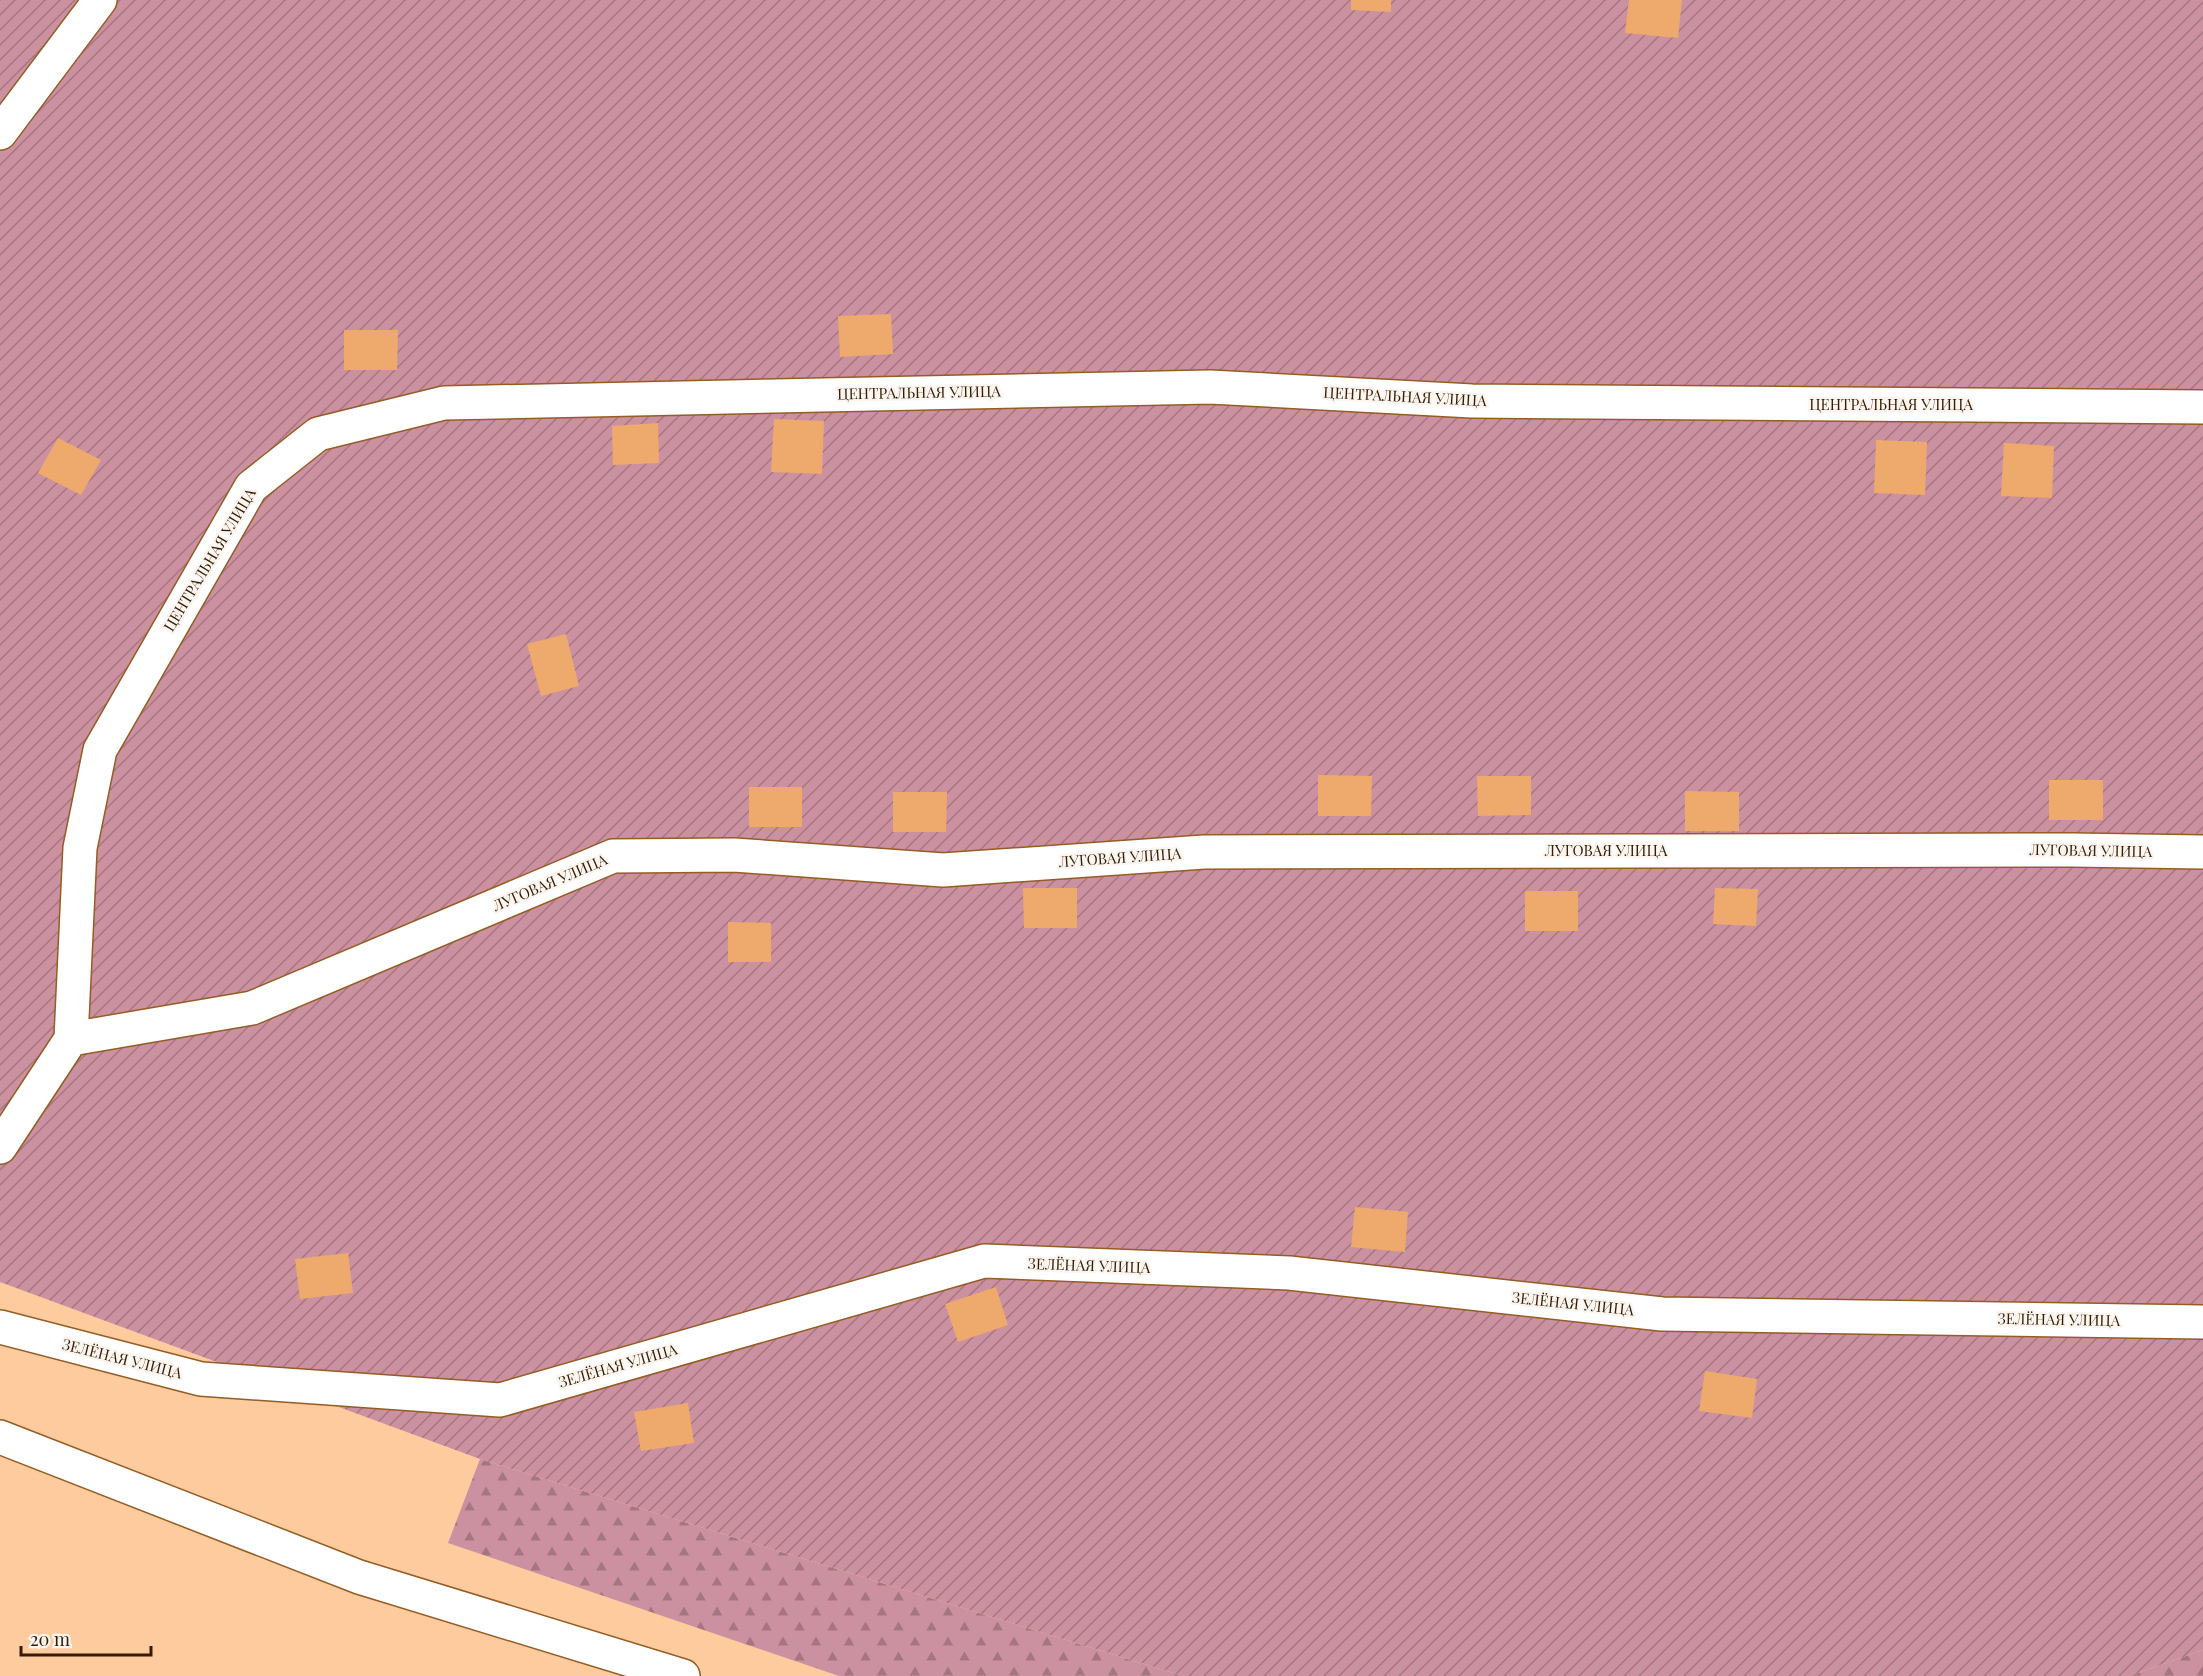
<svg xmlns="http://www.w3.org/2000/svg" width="2203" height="1676" font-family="'Playfair Display',serif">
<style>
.forest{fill:url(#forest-firs)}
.garden{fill:url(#garden-furrows)}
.building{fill:#eeaa6d}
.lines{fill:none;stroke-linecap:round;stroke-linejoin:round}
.minor-casing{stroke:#955c23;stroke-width:36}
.minor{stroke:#fff;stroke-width:33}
.labels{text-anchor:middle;stroke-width:5;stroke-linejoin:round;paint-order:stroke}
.street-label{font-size:15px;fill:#341c05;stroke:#fdf6f0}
</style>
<defs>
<pattern id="forest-firs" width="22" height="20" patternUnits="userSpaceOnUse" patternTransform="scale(1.5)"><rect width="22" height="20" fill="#cc91a0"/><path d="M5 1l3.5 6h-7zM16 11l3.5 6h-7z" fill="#a67680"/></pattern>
<pattern id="garden-furrows" width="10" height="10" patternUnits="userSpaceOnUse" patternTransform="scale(1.5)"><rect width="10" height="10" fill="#cc91a0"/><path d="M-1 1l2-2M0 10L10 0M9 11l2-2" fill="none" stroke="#a67680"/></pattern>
</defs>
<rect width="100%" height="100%" fill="#fecb9f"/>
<!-- forest -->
<path class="forest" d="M 480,1459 L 1183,1676 L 839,1676 L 448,1543 Z
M 2203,1650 L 2203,1676 L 2129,1676 Z"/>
<!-- garden -->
<path class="garden" d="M 0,0 L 2203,0 L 2203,1650 L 2129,1676 L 1183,1676 L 480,1459 L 0,1282 Z"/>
<!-- building -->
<path class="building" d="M 1351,0 L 1391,0 L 1391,12 L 1351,10 Z
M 1629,0 L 1682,0 L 1678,38 L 1625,33 Z
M 891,314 L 893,354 L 840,357 L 838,316 Z
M 344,330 L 398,330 L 397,370 L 344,370 Z
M 774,419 L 824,421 L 822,474 L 771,472 Z
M 658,423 L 659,463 L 613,465 L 612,426 Z
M 58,438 L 101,460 L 81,495 L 38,473 Z
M 1876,440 L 1927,442 L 1925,495 L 1874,493 Z
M 2004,443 L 2054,446 L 2052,498 L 2001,496 Z
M 566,634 L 579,686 L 541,696 L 527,644 Z
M 1318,775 L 1372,776 L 1371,816 L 1318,816 Z
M 1477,776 L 1531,776 L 1531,815 L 1478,816 Z
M 2049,780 L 2103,780 L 2103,820 L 2049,820 Z
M 749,787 L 802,787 L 802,827 L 749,827 Z
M 1685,791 L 1739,792 L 1739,831 L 1685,831 Z
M 893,792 L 947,792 L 946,832 L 893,832 Z
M 1023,888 L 1077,888 L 1077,928 L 1024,928 Z
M 1715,888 L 1758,889 L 1756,926 L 1713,924 Z
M 1525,891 L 1578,891 L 1578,931 L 1525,931 Z
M 728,922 L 771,923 L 771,962 L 728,962 Z
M 1355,1207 L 1408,1212 L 1405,1252 L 1351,1247 Z
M 348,1253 L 353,1293 L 300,1299 L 295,1259 Z
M 996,1287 L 1008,1325 L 958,1342 L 945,1304 Z
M 1705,1371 L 1757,1379 L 1752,1418 L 1699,1411 Z
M 688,1403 L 694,1443 L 641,1451 L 634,1412 Z"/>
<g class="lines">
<defs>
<path id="minor" d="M 0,133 L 100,0
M 71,1039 L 80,848 L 100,750 L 251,487 L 318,434 L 444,403 L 1210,387 L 1472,401 L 2203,407
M 71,1039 L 252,1008 L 613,856 L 734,855 L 943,870 L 1204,852 L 2071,850 L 2203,852
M 0,1147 L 71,1039
M 0,1327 L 201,1379 L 500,1400 L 984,1261 L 1289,1273 L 1662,1314 L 2203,1322
M 0,1437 L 359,1577 L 683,1676"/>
</defs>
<!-- minor casing -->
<use href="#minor" class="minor-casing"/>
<!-- minor -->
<use href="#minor" class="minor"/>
</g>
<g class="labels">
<!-- street labels -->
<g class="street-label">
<text transform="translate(919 393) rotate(-1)" y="5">ЦЕНТРАЛЬНАЯ УЛИЦА</text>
<text transform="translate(1405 397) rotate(3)" y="5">ЦЕНТРАЛЬНАЯ УЛИЦА</text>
<text x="1891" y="410">ЦЕНТРАЛЬНАЯ УЛИЦА</text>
<text transform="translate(210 560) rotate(-59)" y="5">ЦЕНТРАЛЬНАЯ УЛИЦА</text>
<text x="1606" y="856">ЛУГОВАЯ УЛИЦА</text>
<text transform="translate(2091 851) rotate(1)" y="5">ЛУГОВАЯ УЛИЦА</text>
<text transform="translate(1120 858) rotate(-4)" y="5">ЛУГОВАЯ УЛИЦА</text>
<text transform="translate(550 883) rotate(-23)" y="5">ЛУГОВАЯ УЛИЦА</text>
<text transform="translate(1089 1266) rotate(2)" y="5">ЗЕЛЁНАЯ УЛИЦА</text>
<text transform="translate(1573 1304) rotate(6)" y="5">ЗЕЛЁНАЯ УЛИЦА</text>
<text transform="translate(2059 1320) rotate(1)" y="5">ЗЕЛЁНАЯ УЛИЦА</text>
<text transform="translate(122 1359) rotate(14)" y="5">ЗЕЛЁНАЯ УЛИЦА</text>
<text transform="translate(618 1366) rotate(-16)" y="5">ЗЕЛЁНАЯ УЛИЦА</text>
</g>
</g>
<!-- scale -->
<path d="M21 1646v9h130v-9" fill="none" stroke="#341c05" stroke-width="3"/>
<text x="30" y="1646" font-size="18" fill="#341c05" stroke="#fdf6f0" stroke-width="4.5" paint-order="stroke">20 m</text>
</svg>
